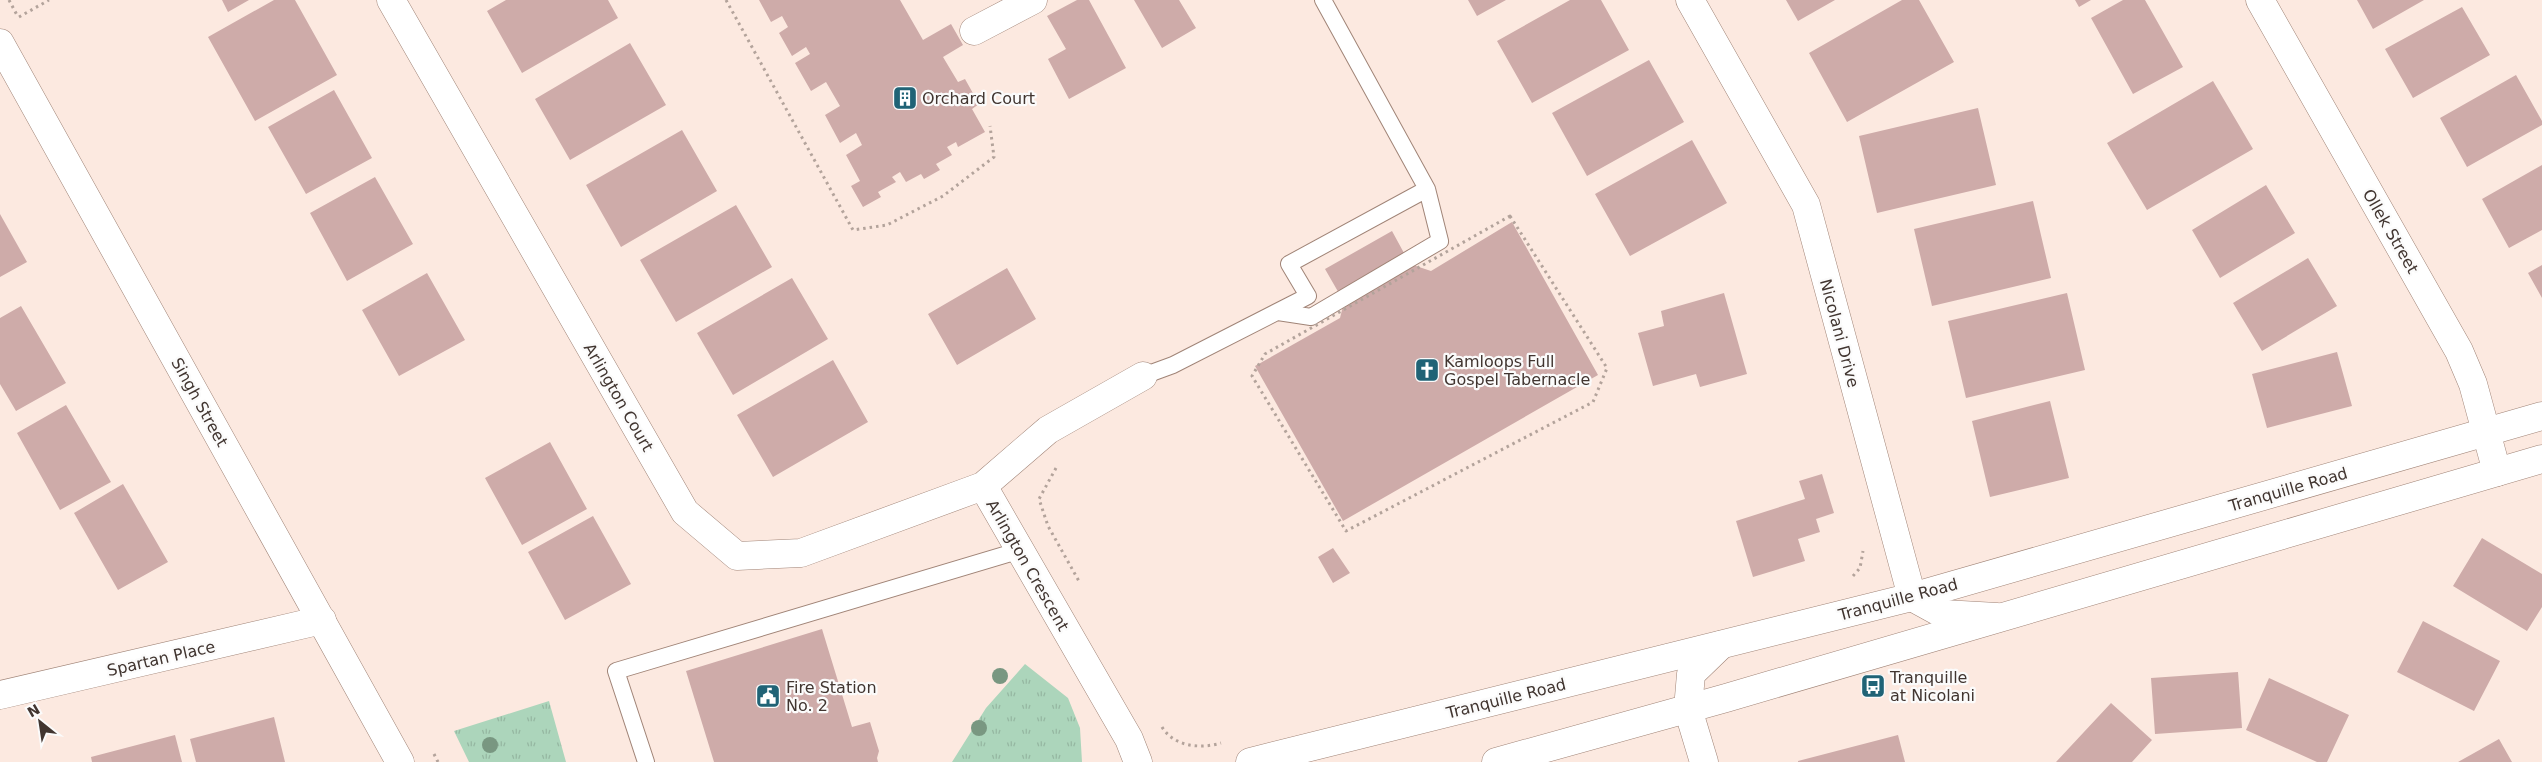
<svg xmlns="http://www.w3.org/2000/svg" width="2542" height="762" font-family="'DejaVu Sans',sans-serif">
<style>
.grass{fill:url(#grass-tufts)}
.building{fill:#ceaba9}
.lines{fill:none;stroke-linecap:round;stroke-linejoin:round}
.service-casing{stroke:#a08477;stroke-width:18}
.minor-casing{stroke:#a08477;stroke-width:29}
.secondary-casing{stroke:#a08477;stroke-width:29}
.path{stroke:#b3a39b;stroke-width:3;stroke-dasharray:2.5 4;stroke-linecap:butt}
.service{stroke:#fff;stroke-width:16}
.minor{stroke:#fff;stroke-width:28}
.secondary{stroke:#fff;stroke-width:28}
.tree{fill:#799781}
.labels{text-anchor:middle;stroke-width:4.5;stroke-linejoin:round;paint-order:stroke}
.poi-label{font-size:16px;fill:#413530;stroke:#fbfbfb;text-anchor:start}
.street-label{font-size:16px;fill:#413530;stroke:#fbfbfb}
</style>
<defs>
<pattern id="grass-tufts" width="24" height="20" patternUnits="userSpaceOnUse" patternTransform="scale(1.25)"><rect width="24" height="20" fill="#acd5bb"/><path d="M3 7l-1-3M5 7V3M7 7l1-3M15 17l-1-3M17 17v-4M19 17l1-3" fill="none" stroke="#95b7a1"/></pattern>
</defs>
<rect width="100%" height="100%" fill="#fce9e0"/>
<!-- grass -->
<path class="grass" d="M 1025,664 L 1068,698 L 1080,728 L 1082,762 L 952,762 L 986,708 Z
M 549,701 L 566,762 L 469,762 L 454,731 Z"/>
<!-- building -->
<path class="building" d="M 222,0 L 249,0 L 228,12 Z
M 274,0 L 295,0 L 337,75 L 255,121 L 208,37 Z
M 506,0 L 608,0 L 618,18 L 522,73 L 487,11 Z
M 759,0 L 900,0 L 923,40 L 951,24 L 963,45 L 943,57 L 958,82 L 965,79 L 979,104 L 972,109 L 985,132 L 958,147 L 956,142 L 947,147 L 952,155 L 936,164 L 940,170 L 924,179 L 921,174 L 906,182 L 900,172 L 892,177 L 896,182 L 878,192 L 881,197 L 863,207 L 851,186 L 860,181 L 846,155 L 862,145 L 856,133 L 840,143 L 825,115 L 840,106 L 826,82 L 811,91 L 795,63 L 810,54 L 806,47 L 792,56 L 779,33 L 788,27 L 782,16 L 771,22 Z
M 1077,0 L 1089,0 L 1126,68 L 1069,99 L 1048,59 L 1066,49 L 1047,16 Z
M 1134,0 L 1179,0 L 1196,28 L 1162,48 Z
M 1468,0 L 1506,0 L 1477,16 Z
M 1570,0 L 1601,0 L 1629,50 L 1532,103 L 1497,41 Z
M 1786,0 L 1835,0 L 1798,21 Z
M 1902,0 L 1919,0 L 1954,62 L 1847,122 L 1809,53 Z
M 2075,0 L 2091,0 L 2079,7 Z
M 2123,0 L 2145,0 L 2183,67 L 2133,94 L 2091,18 Z
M 2357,0 L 2424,0 L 2373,29 Z
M 2462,7 L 2490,55 L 2413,98 L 2385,49 Z
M 630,43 L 666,105 L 570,160 L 535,99 Z
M 1649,60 L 1684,122 L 1587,176 L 1552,113 Z
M 2516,75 L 2542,121 L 2542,125 L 2467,167 L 2440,118 Z
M 2213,81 L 2253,149 L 2147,210 L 2107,143 Z
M 334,90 L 372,158 L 306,194 L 268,127 Z
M 1978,108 L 1996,185 L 1877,213 L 1859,136 Z
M 682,130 L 717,191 L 621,247 L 586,185 Z
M 1692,140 L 1727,203 L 1630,256 L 1595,194 Z
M 2542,165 L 2542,230 L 2509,248 L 2482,199 Z
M 375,177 L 413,244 L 347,281 L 310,213 Z
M 2266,185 L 2295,233 L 2220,278 L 2192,230 Z
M 2033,201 L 2051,278 L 1932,306 L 1914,229 Z
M 736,205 L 772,267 L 676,322 L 640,260 Z
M 0,214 L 27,262 L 0,277 Z
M 1512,222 L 1598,375 L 1343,521 L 1255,366 L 1340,318 L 1344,302 L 1325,269 L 1392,231 L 1410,264 L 1431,271 Z
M 2308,258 L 2337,306 L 2262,351 L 2233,303 Z
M 2542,265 L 2542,298 L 2528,273 Z
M 1007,268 L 1036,319 L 957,365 L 928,314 Z
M 427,273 L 465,340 L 399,376 L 362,310 Z
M 792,278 L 828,339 L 733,395 L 697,333 Z
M 1724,293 L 1747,374 L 1700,387 L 1696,374 L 1653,386 L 1638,333 L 1664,326 L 1661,311 Z
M 2067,293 L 2085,370 L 1966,398 L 1948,321 Z
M 21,306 L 66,383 L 16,411 L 0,384 L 0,318 Z
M 2337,352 L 2352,406 L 2267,428 L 2252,374 Z
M 833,360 L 868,422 L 773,477 L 737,415 Z
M 2050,401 L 2069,478 L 1990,497 L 1972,421 Z
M 66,405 L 111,482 L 60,510 L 17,433 Z
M 550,442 L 587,509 L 522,545 L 485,478 Z
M 1822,474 L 1834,513 L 1816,519 L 1820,532 L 1798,539 L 1805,561 L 1753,577 L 1736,521 L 1805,499 L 1799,481 Z
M 123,484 L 168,562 L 118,590 L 74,513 Z
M 593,516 L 631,584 L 565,620 L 528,552 Z
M 2482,538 L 2542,574 L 2542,607 L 2527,631 L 2453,586 Z
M 1333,548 L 1350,573 L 1333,583 L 1318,557 Z
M 2423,621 L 2500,661 L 2474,711 L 2397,672 Z
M 822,629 L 852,727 L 870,722 L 879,751 L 877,758 L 878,762 L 714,762 L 686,671 Z
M 2238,672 L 2242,728 L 2155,734 L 2151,678 Z
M 2269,678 L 2349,715 L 2327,762 L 2317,762 L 2246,730 Z
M 2111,703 L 2152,740 L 2132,762 L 2056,762 Z
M 274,717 L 285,762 L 196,762 L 190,739 Z
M 175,735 L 182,762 L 92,762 L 91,757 Z
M 1898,735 L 1905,762 L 1798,762 L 1798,761 Z
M 2499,739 L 2512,762 L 2458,762 Z"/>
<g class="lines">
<defs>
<path id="service" d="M 1278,312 L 1311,317 L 1440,241 L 1427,189 L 1323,0
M 1143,376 L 1173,365 L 1308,296 L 1289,264 L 1427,189
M 646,762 L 616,671 L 1021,550"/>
<path id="minor" d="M 391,0 L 685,512 L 737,556 L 801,553 L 983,486
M 1690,0 L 1806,205 L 1912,597 L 1943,614 L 1997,617
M 2260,0 L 2459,351 L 2473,384 L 2497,472
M 974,31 L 1033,0
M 0,695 L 322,620
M 1138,762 L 1129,739 L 983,486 L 1048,430 L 1143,376
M 1704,762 L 1688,709 L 1691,674 L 1721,645"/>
<path id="secondary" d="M 0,43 L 400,762
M 1250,762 L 1912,597 L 2542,416
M 1496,762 L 1726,698 L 2542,459"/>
</defs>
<!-- service casing -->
<use href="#service" class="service-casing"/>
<!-- minor casing -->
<use href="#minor" class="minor-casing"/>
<!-- secondary casing -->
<use href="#secondary" class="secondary-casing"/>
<!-- path -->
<path class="path" d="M 9,0 L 17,15
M 726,0 L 853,230 L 887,225 L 943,196 L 994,157 L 990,126
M 19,17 L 49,0
M 1510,216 L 1607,368 L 1593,402 L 1346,531 L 1252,376 L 1265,354 Z
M 1056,468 L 1039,499 L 1048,526 L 1080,583
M 1853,576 L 1860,568 L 1863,551
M 1162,727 C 1174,747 1201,749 1221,743
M 434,754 L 438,762"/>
<!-- service -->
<use href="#service" class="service"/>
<!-- minor -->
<use href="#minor" class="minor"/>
<!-- secondary -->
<use href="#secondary" class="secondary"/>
</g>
<!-- trees -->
<g class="tree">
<circle cx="1000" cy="676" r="8"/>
<circle cx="979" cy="728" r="8"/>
<circle cx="490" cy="745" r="8"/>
</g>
<!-- icons -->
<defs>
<symbol id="building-square" viewBox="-11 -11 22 22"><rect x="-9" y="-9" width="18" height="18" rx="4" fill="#206376" stroke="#fbfbfb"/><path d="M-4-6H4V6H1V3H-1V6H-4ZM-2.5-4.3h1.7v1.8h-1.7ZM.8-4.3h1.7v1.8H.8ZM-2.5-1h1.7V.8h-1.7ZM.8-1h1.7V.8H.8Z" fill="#fff"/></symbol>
<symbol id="church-square" viewBox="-11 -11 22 22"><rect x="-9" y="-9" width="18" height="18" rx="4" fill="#206376" stroke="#fbfbfb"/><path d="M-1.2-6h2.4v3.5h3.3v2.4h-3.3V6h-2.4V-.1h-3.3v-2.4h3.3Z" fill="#fff"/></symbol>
<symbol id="bus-square" viewBox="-11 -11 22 22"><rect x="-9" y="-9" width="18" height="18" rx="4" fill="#206376" stroke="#fbfbfb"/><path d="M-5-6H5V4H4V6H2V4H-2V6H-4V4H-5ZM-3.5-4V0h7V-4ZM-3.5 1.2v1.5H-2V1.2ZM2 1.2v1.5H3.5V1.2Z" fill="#fff"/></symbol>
<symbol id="civic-square" viewBox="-11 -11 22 22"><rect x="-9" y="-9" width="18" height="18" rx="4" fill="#206376" stroke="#fbfbfb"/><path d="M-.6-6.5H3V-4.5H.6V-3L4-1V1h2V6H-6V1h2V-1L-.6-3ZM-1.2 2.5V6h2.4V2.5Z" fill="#fff"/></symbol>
</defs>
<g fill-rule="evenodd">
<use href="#building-square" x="891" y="84" width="28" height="28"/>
<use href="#church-square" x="1413" y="356" width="28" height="28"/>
<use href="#bus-square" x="1859" y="672" width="28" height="28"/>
<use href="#civic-square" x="754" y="682" width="28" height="28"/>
</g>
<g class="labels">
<!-- poi labels -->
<g class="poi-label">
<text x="922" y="104">Orchard Court</text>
<text x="1444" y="367">Kamloops Full<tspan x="1444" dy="18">Gospel Tabernacle</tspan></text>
<text x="1890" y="683">Tranquille<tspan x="1890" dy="18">at Nicolani</tspan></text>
<text x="786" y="693">Fire Station<tspan x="786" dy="18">No. 2</tspan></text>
</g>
<!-- street labels -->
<g class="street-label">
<text transform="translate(2391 231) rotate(60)" y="6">Ollek Street</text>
<text transform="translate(1840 333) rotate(75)" y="6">Nicolani Drive</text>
<text transform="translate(619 397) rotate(60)" y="6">Arlington Court</text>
<text transform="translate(200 402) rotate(61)" y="6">Singh Street</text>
<text transform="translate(2288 489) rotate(-16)" y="6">Tranquille Road</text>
<text transform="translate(1028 565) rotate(60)" y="6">Arlington Crescent</text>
<text transform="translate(1898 599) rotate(-15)" y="6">Tranquille Road</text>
<text transform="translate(161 658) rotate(-13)" y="6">Spartan Place</text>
<text transform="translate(1506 698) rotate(-14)" y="6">Tranquille Road</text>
</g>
</g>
<!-- north arrow -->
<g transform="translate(40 722) rotate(330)" stroke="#fbfbfb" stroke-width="4" paint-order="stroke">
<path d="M0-4L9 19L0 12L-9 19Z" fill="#413530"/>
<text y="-8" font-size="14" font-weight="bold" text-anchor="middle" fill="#413530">N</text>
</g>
</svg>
